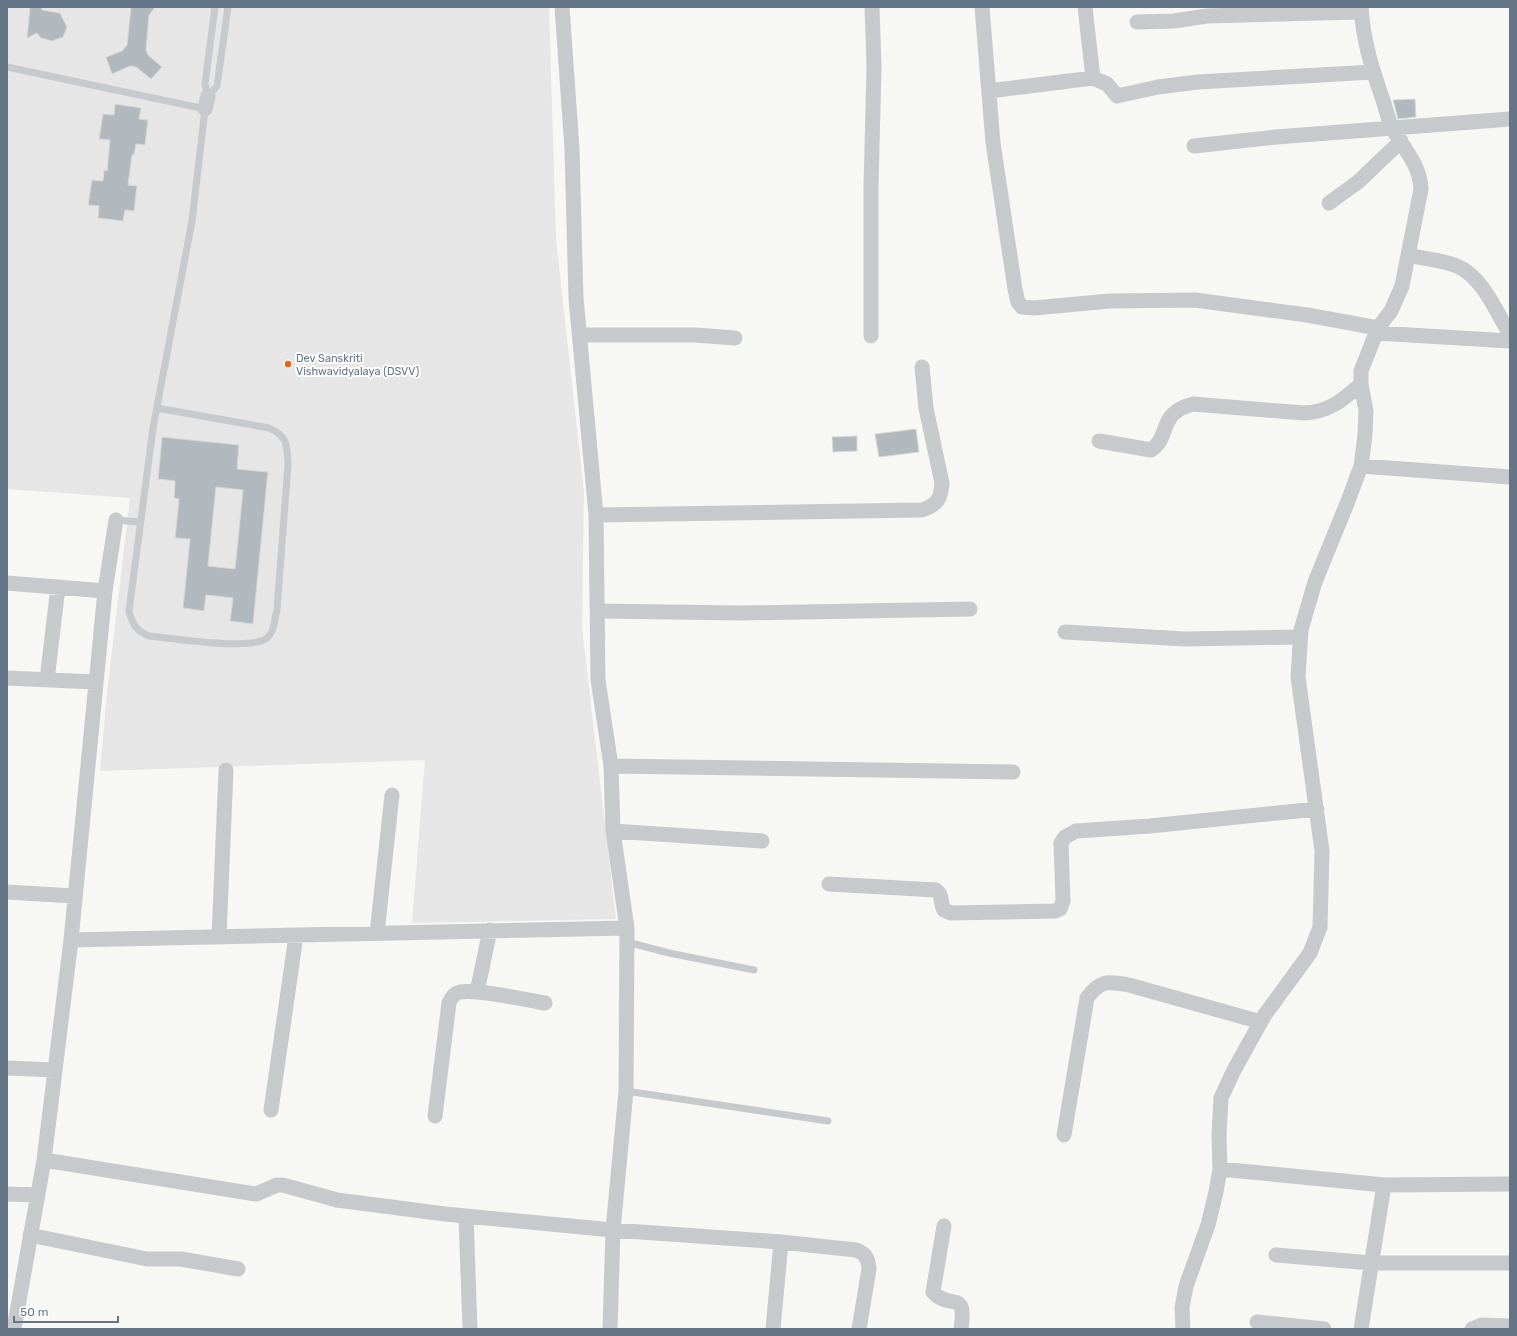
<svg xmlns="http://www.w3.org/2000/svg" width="1517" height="1336" font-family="Rubik,sans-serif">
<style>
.built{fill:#e5e6e5}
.building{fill:#b2b9be;stroke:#d9d9d6;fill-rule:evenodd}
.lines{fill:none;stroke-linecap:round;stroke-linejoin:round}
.service{stroke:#c6cacd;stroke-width:7}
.minor{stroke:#c6cacd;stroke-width:15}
.poi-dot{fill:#f15d1a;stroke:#fff;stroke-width:1.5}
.labels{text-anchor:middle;stroke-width:4;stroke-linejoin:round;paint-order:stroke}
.poi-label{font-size:11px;fill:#647587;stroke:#fff;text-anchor:start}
</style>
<rect width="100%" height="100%" fill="#f7f7f4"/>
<!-- built -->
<path class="built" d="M 7,7 L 549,7 L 556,239 L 584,492 L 582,628 L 616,919 L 412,923 L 425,760 L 100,771 L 107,693 L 130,498 L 7,489 Z"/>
<!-- building -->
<path class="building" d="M 30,7 L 41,7 L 42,10 L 60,13 L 67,27 L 63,37 L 52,41 L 41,38 L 37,33 L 27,38 Z
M 131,7 L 155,7 L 149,15 L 146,50 L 148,55 L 162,67 L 151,79 L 136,67 L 130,66 L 112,74 L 106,57 L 122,51 L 127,45 Z
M 1415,99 L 1416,117 L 1398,119 L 1393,100 Z
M 115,104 L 141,108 L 139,119 L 148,120 L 145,145 L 136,144 L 134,155 L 132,155 L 128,185 L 137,186 L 134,211 L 125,210 L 123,221 L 98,218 L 99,206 L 88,205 L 92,180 L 103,181 L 104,170 L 107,171 L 110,140 L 99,139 L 103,114 L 114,115 Z
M 916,429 L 919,452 L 879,457 L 875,434 Z
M 857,436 L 857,451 L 833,452 L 832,437 Z
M 162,437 L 239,445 L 237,469 L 268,472 L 253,624 L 230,621 L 233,598 L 206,595 L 204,611 L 183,608 L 190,539 L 175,538 L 179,499 L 174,498 L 175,481 L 158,479 ZM 216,487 L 243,490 L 235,569 L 208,566 Z"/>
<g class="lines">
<!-- service -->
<path class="service" d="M 215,7 L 205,84 L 208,96 L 217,86 L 228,7
M 7,67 L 205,109 L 192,221 L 153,428 L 129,611 C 132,623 136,631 149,636 C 170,638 252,651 267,638 C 275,631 274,620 277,610 L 288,464 C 287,446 288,436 269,428 L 157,408
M 116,520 L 139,522
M 627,942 L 669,953 L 754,970
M 626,1091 L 828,1121"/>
<!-- minor -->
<path class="minor" d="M 562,7 L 572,149 L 576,298 L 596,515 L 598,680 L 611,766 L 613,831 L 627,928 L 626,1091 L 613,1230 L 610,1329
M 982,7 L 993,143 L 1015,289 L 1018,302 L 1022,307 L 1034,308 L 1110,301 L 1195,300 L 1307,315 L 1378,328
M 1137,22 L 1174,21 L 1207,16 L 1361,12
M 1093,78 L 1107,84 L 1117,96 L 1158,87 L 1198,82 L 1373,72
M 989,91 L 1093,78 L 1085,7
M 205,109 L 208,96
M 1194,146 L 1276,137 L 1510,119
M 1329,203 L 1358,182 L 1401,141
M 1408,255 C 1424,259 1442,260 1457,266 C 1483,277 1496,312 1510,334
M 1376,333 L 1510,341
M 580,335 L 695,335 L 735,338
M 871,336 L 871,187 L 874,67 L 872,7
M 1099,441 L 1151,450 C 1171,437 1157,413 1193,404 L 1304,413 C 1329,412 1343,400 1361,384
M 1361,466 L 1510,477
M 596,515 L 922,510 C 937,505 941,499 942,483 L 926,408 L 922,367
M 7,583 L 105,591
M 598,611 L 742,613 L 970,609
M 1065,632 L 1185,639 L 1300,637
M 7,678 L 95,682
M 47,680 L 58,587
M 611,766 L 1013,772
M 613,831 L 762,841
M 829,884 L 936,890 C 943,895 940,903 944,910 L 951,913 L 1055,911 L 1060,909 L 1063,901 L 1061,843 L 1065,837 L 1076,831 L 1150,826 L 1317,809
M 7,892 L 74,896
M 377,933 L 392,795
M 219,937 L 226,770
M 71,940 L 627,928
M 477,992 L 490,930
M 7,1068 L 55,1070
M 271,1110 L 296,936
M 435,1116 L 449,1003 C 451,998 455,993 460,992 C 478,989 526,1000 545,1003
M 1064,1135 L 1087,998 C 1100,980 1108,981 1129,985 L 1261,1022
M 44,1160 L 256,1194 L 277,1185 L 283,1185 L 337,1200 L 445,1214 L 613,1230 L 781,1242 L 856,1250 C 866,1254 868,1258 869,1269 L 859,1329
M 1220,1169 L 1384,1185 L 1510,1184
M 7,1194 L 37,1195
M 466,1216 L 470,1329
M 944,1226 L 933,1292 C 950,1311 967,1288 961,1329
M 30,1235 L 147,1259 L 181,1259 L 238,1269
M 1276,1255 L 1372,1263 L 1510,1263
M 1257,1322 L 1324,1329
M 14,1329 L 44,1160 L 71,940 L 105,591 L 116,520
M 773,1329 L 781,1242
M 1183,1329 L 1182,1308 L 1186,1286 L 1208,1225 L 1216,1192 L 1220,1169 L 1219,1135 L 1221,1098 L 1234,1070 L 1264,1016 L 1310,953 L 1320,927 L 1322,851 L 1298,677 L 1301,630 L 1315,582 L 1348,501 L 1361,466 L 1365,435 L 1366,411 L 1361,384 L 1361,371 L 1378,328 L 1391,311 L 1402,286 L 1421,189 C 1420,164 1404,150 1393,129 C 1388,120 1386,109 1383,100 C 1372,69 1363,40 1361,7
M 1361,1329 L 1384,1185
M 1472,1329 L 1482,1325 L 1510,1326"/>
</g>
<!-- markers -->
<circle class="poi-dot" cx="288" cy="364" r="4"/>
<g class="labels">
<!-- poi labels -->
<g class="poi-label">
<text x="296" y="362">Dev Sanskriti<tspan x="296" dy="13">Vishwavidyalaya (DSVV)</tspan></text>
</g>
</g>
<!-- border -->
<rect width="1517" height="1336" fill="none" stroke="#647587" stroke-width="16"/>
<!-- scale -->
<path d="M14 1316v6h104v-6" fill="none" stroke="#647587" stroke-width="2"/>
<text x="20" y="1316" font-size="12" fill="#647587" stroke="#ffffff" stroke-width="3" paint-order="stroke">50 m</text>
</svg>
